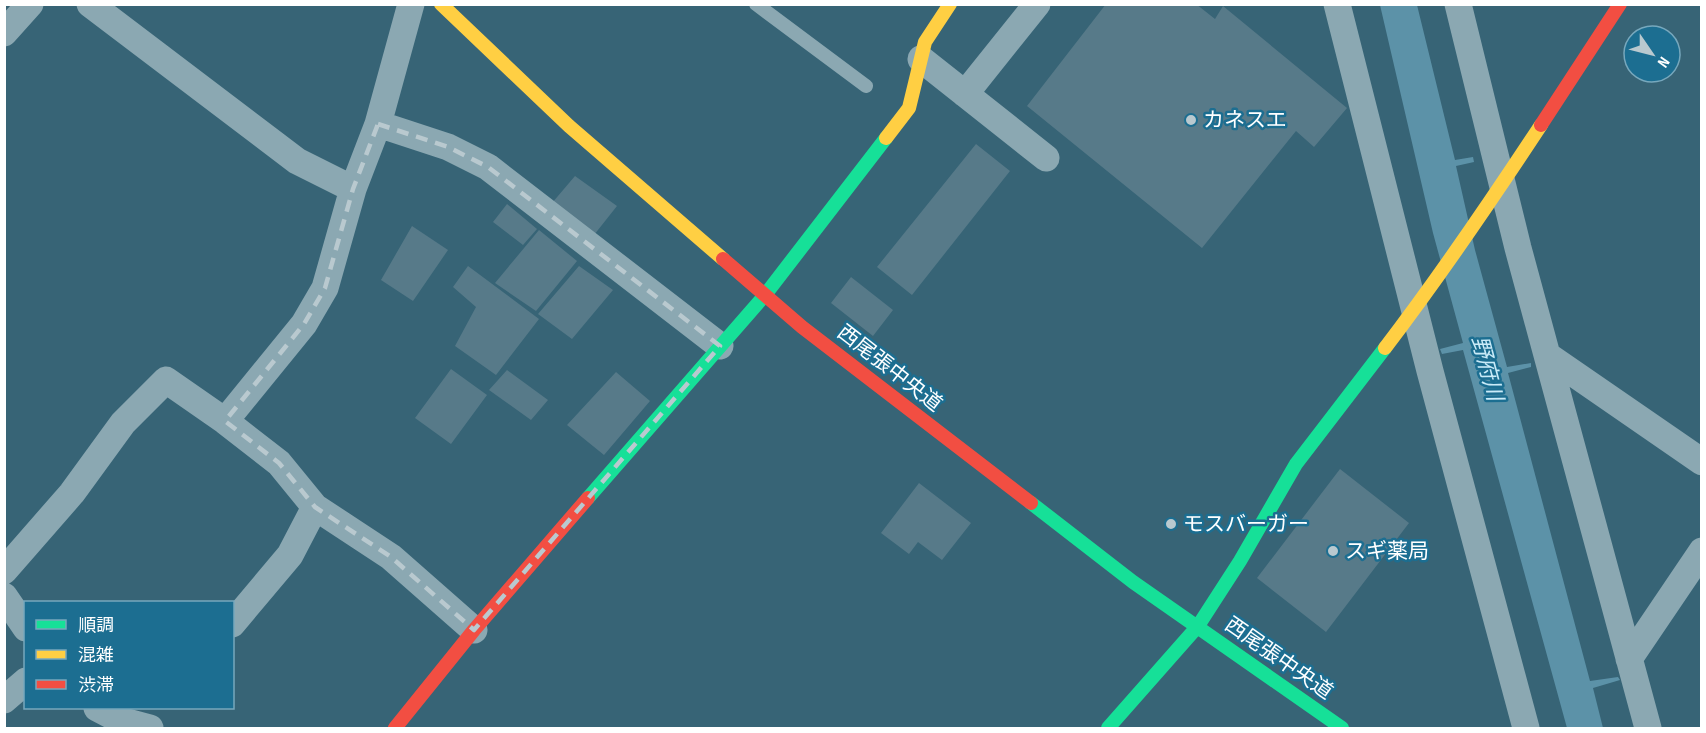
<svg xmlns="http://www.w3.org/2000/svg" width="1706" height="733" font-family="'Sofia Sans Condensed','Noto Sans JP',sans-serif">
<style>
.water{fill:#5c92a8}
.building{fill:#577a89}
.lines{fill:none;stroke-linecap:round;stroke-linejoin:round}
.lane{stroke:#8ba8b2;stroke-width:14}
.street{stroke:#8ba8b2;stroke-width:27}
.fast{stroke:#16e098;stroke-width:14}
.slow{stroke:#ffcf43;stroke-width:14}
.jam{stroke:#f24e42;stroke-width:14}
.marked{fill:none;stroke:#b9c9cf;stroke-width:4.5;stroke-dasharray:12 8;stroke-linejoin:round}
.poi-dot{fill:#b9c9cf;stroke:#1c6e91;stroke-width:2}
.labels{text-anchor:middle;stroke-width:5;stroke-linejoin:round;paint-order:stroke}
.poi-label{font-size:21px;fill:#fff;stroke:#1c6e91;text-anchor:start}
.street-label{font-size:21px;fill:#fff;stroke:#1c6e91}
.water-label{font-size:22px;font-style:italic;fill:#caebf8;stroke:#1c6e91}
</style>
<rect width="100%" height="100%" fill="#376476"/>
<!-- water -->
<path class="water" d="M 1380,5 L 1417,5 L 1455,160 L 1473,157 L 1474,162 L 1456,166 L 1475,250 L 1507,367 L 1531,363 L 1531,367 L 1508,373 L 1590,681 L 1618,677 L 1620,680 L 1593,688 L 1603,728 L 1567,728 L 1463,350 L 1442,354 L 1440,349 L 1463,343 L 1433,233 Z"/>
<!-- building -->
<path class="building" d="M 1106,4 L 1196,4 L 1215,19 L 1223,6 L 1347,108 L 1314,147 L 1296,131 L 1202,248 L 1027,106 Z
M 976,144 L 1010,171 L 912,295 L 877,267 Z
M 575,176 L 617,206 L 594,235 L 552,203 Z
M 507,204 L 537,229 L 523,245 L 493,222 Z
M 412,226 L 448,250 L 413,301 L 381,280 Z
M 539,230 L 577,261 L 536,311 L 495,283 Z
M 468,266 L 539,319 L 496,375 L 455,346 L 476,307 L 453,287 Z
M 579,266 L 613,290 L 572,339 L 538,314 Z
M 851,277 L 893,310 L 873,336 L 831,303 Z
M 451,369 L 487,395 L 451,444 L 415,418 Z
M 507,370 L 548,400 L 531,420 L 489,390 Z
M 616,372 L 650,401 L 604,455 L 567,425 Z
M 1340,469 L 1409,523 L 1326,632 L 1257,578 Z
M 919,483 L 971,523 L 942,560 L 918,542 L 909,554 L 881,533 Z"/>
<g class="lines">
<!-- lane -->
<path class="lane" d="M 756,4 L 866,86"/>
<!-- street -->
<path class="street" d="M 90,4 L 297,161 L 353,189
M 1337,4 L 1430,371 L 1526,728
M 1458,4 L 1518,248 L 1648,728
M 4,33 L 30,4
M 921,59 L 1046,158
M 965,94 L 1037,4
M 378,124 L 448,147 L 488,167 L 720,346
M 1547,355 L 1702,462
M 225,421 L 304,324 L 325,288 L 353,189 L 378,124 L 411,4
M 4,571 L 72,493 L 123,423 L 166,380 L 225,421 L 279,463 L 315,507 L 391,557 L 474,630
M 4,596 L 26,628
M 232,624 L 290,555 L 315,507
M 1629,659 L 1702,551
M 4,700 L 26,681
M 97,708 L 120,720 L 150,728"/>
<!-- fast -->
<path class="fast" d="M 588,498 L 765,295 L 886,138
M 1031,503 L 1133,582 L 1342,728
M 1108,728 L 1198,626 L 1240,561 L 1296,464 L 1385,348"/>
<!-- slow -->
<path class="slow" d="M 441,4 L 569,126 L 723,259
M 886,138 L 909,108 L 925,42 L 950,4
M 1385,348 C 1440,276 1491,201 1541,125"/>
<!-- jam -->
<path class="jam" d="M 1541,125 L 1620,4
M 723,259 L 802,327 L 1031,503
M 395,728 L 474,630 L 588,498"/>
</g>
<!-- marked area -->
<path class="marked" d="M 378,124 L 448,147 L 488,167 L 720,346 L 474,630 L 391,557 L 315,507 L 279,463 L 225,421 L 304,324 L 325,288 L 353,189 Z"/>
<!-- markers -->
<g class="poi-dot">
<circle cx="1191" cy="120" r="6"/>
<circle cx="1171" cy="524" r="6"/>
<circle cx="1333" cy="551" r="6"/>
</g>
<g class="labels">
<!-- poi labels -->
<g class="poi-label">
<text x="1203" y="127">カネスエ</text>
<text x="1183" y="531">モスバーガー</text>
<text x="1345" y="558">スギ薬局</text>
</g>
<!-- street labels -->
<g class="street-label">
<text transform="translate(890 368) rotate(38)" y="7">西尾張中央道</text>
<text transform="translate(1279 658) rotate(35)" y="7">西尾張中央道</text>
</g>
<!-- water labels -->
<g class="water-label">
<text transform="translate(1488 368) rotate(75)" y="8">野府川</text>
</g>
</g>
<!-- border -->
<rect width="1706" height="733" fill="none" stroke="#ffffff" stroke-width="12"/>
<!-- legend -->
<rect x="24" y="601" width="210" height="108" fill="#1c6e91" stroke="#77a8bd" stroke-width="1.5"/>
<rect x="36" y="620" width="30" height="9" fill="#16e098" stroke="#77a8bd" stroke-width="1.5"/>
<text x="78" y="631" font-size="18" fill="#ffffff">順調</text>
<rect x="36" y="650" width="30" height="9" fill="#ffcf43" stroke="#77a8bd" stroke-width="1.5"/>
<text x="78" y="661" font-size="18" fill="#ffffff">混雑</text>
<rect x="36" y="680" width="30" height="9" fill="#f24e42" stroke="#77a8bd" stroke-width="1.5"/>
<text x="78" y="691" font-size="18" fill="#ffffff">渋滞</text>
<!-- north arrow -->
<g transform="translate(1652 54) rotate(125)"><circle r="28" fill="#1c6e91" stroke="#77a8bd" stroke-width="1.5"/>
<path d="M0-4.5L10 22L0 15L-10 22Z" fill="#b9c9cf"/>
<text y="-9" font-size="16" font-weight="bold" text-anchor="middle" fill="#ffffff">N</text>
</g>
</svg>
